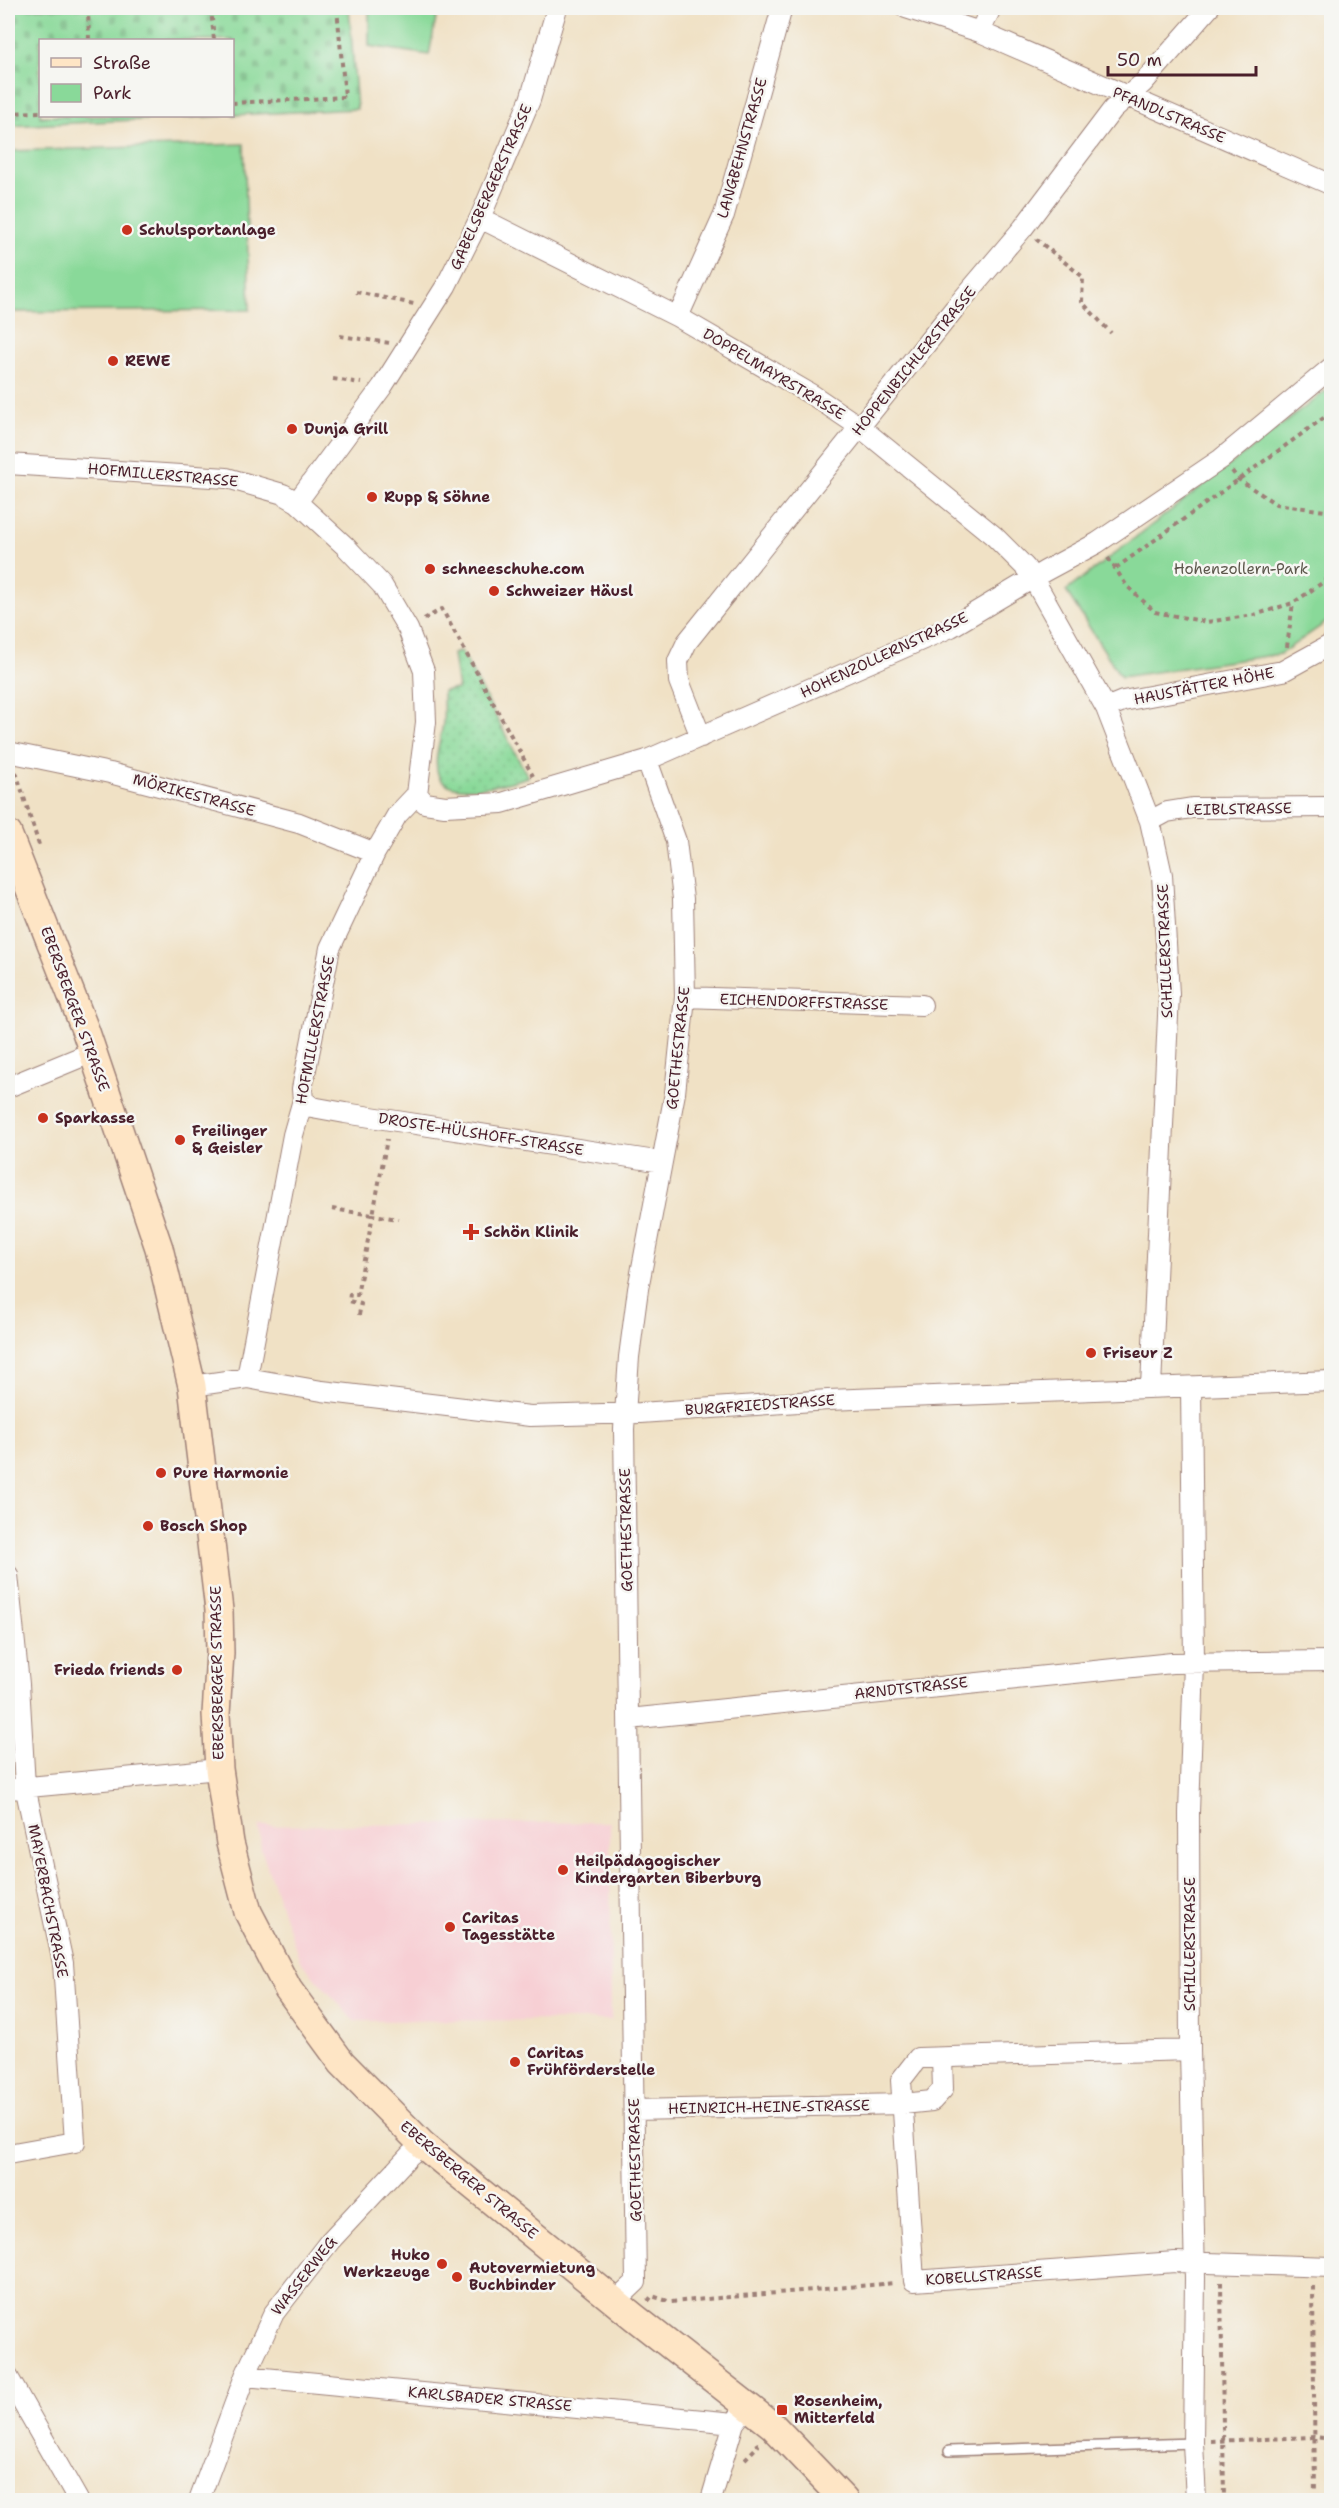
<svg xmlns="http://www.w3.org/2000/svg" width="1339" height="2508" font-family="'Shantell Sans',sans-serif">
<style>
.built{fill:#f7cfd4}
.grass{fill:url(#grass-dots);stroke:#6a7c62;stroke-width:1.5}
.cemetery{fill:url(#cemetery-stones);stroke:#6a7c62;stroke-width:1.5}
.park{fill:#89d999;stroke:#6a7c62;stroke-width:1.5}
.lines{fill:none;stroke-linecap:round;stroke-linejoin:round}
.lane-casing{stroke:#9d8078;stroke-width:12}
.street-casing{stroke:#9d8078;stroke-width:22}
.secondary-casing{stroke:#9d8078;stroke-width:30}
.path{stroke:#9d8078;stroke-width:4;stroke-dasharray:4.5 4.5;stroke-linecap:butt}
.lane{stroke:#fff;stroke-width:9}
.street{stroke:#fff;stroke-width:20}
.secondary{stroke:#fee5c5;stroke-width:27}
.poi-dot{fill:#c8321e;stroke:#f6f6f2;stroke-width:2}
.labels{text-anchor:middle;stroke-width:5;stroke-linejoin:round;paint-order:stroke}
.street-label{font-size:15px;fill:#4a1f2b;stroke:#f6f6f2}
.poi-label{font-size:15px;font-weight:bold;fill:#4a1f2b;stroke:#f6f6f2;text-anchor:start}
.park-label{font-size:15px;fill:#5d574c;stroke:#f6f6f2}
</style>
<defs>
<pattern id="grass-dots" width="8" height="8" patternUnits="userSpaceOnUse" patternTransform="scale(1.5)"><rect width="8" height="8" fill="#89d999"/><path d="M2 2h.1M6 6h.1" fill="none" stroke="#78ba84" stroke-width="1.8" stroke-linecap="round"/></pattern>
<pattern id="cemetery-stones" width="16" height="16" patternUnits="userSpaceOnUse" patternTransform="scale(1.5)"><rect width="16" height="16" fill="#89d999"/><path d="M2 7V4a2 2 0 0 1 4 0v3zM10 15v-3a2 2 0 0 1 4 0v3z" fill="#78ba84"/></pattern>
</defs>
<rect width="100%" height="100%" fill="#f6f6f2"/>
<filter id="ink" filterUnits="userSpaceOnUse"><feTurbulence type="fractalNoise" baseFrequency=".0167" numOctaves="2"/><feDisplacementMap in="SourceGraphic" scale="12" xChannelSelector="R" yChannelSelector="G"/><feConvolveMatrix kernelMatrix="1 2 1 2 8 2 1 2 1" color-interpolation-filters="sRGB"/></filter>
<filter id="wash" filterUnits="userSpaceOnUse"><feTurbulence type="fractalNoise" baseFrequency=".008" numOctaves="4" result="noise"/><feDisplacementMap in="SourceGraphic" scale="24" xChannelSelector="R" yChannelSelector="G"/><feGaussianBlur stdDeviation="1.35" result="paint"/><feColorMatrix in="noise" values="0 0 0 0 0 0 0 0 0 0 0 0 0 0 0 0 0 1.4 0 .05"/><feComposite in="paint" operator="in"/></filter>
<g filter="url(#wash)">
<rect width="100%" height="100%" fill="#f0e1c5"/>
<!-- built -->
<path class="built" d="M 610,1822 L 611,2020 L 354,2021 L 300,1961 L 261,1849 L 259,1826 Z"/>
<!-- grass -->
<path class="grass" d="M 461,651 L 528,777 C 509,783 447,801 438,774 C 433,759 441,739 443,723 C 444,713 443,702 443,691 L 458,689 L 453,654 Z"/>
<!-- cemetery -->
<path class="cemetery" d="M 8,8 L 349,8 L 357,109 L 233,115 L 232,40 L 40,40 L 40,116 L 224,116 L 8,126 Z"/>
<!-- park -->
<path class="park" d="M 369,8 L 438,8 L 429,55 L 369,46 Z
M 244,144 L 250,310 L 8,312 L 8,151 Z
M 1331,387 L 1331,619 L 1280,654 L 1121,677 L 1066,591 Z"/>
</g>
<g filter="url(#ink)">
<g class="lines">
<defs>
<path id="lane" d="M 949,2451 L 1193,2443"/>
<path id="street" d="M 906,8 L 980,32 L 1332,185
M 980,32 L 991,8
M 480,218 L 678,317 L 814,396 L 860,427 L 994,536 L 1025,567 L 1034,580 L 1106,708 L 1150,821 L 1162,875 L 1169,994 L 1151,1387
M 678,317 L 724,215 L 782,8
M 8,464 L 227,478 L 283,494 L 297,502 L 345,546 L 382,585 L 408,629 L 424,671 L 426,722 L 417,794 L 397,815 L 375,853 L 330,948 L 302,1089 L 303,1100 L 293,1135 L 247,1378
M 297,502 L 382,387 L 446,286 L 480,218 L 530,100 L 557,8
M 1106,708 L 1123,701 L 1283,671 L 1332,644
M 701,737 L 679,681 L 678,661 L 687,642 L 955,308 L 1023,228 L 1113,109 L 1143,83 L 1209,8
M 8,752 L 110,773 L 299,823 L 375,853
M 417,794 L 425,803 L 445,806 L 502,803 L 647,760 L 951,627 L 1045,571 L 1097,543 L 1221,459 L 1332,367
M 1150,821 L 1167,812 L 1192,808 L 1332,807
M 685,997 L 922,1005
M 8,1087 L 93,1052
M 303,1100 L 312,1107 L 345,1113 L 662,1162
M 192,1386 L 247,1378 L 322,1391 L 530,1416 L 640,1413 L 828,1400 L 1332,1381
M 1191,1387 L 1194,1662 L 1189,1813 L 1190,2050 L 1195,2278 L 1193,2443 L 1196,2500
M 8,1575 L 19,1684 L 25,1786 L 63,1963 L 75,2142 L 8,2154
M 629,1719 L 1172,1663 L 1332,1661
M 8,1789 L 219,1769
M 1190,2050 L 918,2058 L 901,2080 L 914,2281 L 1175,2262 L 1332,2267
M 634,2110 L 903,2104 L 932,2101 L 943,2089 L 942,2058
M 616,2301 L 636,2282 L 624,1429 L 629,1357 L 638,1289 L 675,1093 L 685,997 L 683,899 L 676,841 L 647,760
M 245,2376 L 734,2423
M 8,2377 L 78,2500
M 199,2500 L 245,2376 L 274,2313 L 330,2241 L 410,2155 L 423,2145
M 711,2500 L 734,2423 L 742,2413"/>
<path id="secondary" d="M 8,834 L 86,1032 L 159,1248 L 192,1386 L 219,1610 L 220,1653 L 216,1714 L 219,1769 L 230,1843 L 248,1912 L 288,1989 L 342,2063 L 423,2145 L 634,2317 L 773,2426 L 844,2500"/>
</defs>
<!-- lane casing -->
<use href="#lane" class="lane-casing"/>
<!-- street casing -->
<use href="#street" class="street-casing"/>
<!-- secondary casing -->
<use href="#secondary" class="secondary-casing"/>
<!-- path -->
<path class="path" d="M 88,8 L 89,40
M 211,8 L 214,40
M 232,103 L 345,97 L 337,8
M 8,113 L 40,112
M 1036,239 L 1083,277 L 1082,302 L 1111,333
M 356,292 L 414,304
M 340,336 L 390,343
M 333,379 L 361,383
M 1232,471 L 1238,479 L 1276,504 L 1332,512
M 1108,558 L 1127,586 L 1155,612 L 1207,622 L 1254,615 L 1293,603 L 1332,576
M 1116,568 L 1332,412
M 424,619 L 442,609 L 533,776
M 1287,647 L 1293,603
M 16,772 L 39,845
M 332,1209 L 373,1215 L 387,1139
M 359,1315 L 361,1304 L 349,1301 L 350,1294 L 357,1295 L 373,1215 L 398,1219
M 1221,2282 L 1224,2500
M 1313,2286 L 1315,2500
M 648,2301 L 652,2296 L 671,2302 L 895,2283
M 1211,2441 L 1314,2437 L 1332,2439
M 745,2459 L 758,2446 L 756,2443"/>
<!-- lane -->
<use href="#lane" class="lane"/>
<!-- street -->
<use href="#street" class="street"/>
<!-- secondary -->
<use href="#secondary" class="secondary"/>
</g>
</g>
<!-- markers -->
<g class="poi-dot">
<circle cx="127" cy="230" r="6"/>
<circle cx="113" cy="361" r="6"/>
<circle cx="292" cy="429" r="6"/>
<circle cx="372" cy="497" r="6"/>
<circle cx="430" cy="569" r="6"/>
<circle cx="494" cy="591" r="6"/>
<circle cx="43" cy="1118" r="6"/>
<circle cx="180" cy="1140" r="6"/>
<path d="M468 1223h6v6h6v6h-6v6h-6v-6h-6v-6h6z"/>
<circle cx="1091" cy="1353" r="6"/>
<circle cx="161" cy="1473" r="6"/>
<circle cx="148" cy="1526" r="6"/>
<circle cx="177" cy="1670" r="6"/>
<circle cx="563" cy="1870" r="6"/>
<circle cx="450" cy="1927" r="6"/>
<circle cx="515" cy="2062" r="6"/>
<circle cx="442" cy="2264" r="6"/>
<circle cx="457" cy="2277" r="6"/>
<rect x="776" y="2404" width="12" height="12" rx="3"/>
</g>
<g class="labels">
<!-- street labels -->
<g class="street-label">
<text transform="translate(1169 115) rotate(23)" y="5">PFANDLSTRASSE</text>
<text transform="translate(742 148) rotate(-74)" y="5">LANGBEHNSTRASSE</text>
<text transform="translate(491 187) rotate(-66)" y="5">GABELSBERGERSTRASSE</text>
<text transform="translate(914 361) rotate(-51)" y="5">HOPPENBICHLERSTRASSE</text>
<text transform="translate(774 374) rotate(31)" y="5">DOPPELMAYRSTRASSE</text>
<text transform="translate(163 475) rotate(5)" y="5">HOFMILLERSTRASSE</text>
<text transform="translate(884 655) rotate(-25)" y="5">HOHENZOLLERNSTRASSE</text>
<text transform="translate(1204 686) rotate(-11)" y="5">HAUSTÄTTER HÖHE</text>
<text transform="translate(194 795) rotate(15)" y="5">MÖRIKESTRASSE</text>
<text transform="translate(1239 809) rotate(-1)" y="5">LEIBLSTRASSE</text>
<text transform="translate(1165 951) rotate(-92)" y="5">SCHILLERSTRASSE</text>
<text transform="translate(804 1002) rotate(2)" y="5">EICHENDORFFSTRASSE</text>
<text transform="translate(75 1009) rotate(70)" y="5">EBERSBERGER STRASSE</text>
<text transform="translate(315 1030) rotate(-79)" y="5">HOFMILLERSTRASSE</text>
<text transform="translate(678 1048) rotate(-84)" y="5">GOETHESTRASSE</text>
<text transform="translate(481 1134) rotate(9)" y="5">DROSTE-HÜLSHOFF-STRASSE</text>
<text transform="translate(760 1405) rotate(-4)" y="5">BURGFRIEDSTRASSE</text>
<text transform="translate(626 1530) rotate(-91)" y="5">GOETHESTRASSE</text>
<text transform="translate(217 1673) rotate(-91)" y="5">EBERSBERGER STRASSE</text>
<text transform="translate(911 1688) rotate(-6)" y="5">ARNDTSTRASSE</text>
<text transform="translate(48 1901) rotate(79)" y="5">MAYERBACHSTRASSE</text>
<text transform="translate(1190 1944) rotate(-90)" y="5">SCHILLERSTRASSE</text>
<text transform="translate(769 2107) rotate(-1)" y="5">HEINRICH-HEINE-STRASSE</text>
<text transform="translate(635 2160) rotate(-91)" y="5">GOETHESTRASSE</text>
<text transform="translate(469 2180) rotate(40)" y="5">EBERSBERGER STRASSE</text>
<text transform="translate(304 2276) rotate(-52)" y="5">WASSERWEG</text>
<text transform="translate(984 2276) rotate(-4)" y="5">KOBELLSTRASSE</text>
<text transform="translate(490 2399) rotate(5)" y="5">KARLSBADER STRASSE</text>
</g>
<!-- poi labels -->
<g class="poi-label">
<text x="139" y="235">Schulsportanlage</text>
<text x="125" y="366">REWE</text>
<text x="304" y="434">Dunja Grill</text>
<text x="384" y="502">Rupp &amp; Söhne</text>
<text x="442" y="574">schneeschuhe.com</text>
<text x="506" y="596">Schweizer Häusl</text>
<text x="55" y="1123">Sparkasse</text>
<text x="192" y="1136">Freilinger<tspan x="192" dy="17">&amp; Geisler</tspan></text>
<text x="484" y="1237">Schön Klinik</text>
<text x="1103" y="1358">Friseur Z</text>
<text x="173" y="1478">Pure Harmonie</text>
<text x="160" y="1531">Bosch Shop</text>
<text x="165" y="1675" text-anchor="end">Frieda friends</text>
<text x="575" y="1866">Heilpädagogischer<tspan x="575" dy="17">Kindergarten Biberburg</tspan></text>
<text x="462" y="1923">Caritas<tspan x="462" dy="17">Tagesstätte</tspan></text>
<text x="527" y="2058">Caritas<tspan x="527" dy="17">Frühförderstelle</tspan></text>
<text x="430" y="2260" text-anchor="end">Huko<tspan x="430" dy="17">Werkzeuge</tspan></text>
<text x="469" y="2273">Autovermietung<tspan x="469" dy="17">Buchbinder</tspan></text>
<text x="794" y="2406">Rosenheim,<tspan x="794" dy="17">Mitterfeld</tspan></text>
</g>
<!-- park labels -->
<g class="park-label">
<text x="1241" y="574">Hohenzollern-Park</text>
</g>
</g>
<!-- margin -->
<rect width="1339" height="2508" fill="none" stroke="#f6f6f2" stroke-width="30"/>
<!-- legend -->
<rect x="39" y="39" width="195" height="78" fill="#f6f6f2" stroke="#b1a0a2" stroke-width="1.5"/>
<rect x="51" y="58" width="30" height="9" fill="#fee5c5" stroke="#b1a0a2" stroke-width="1.5"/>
<text x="93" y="69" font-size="18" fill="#4a1f2b">Straße</text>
<rect x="51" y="84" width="30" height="18" fill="#89d999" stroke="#b1a0a2" stroke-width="1.5"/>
<text x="93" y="99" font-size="18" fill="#4a1f2b">Park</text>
<!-- scale -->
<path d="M1108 66v9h148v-9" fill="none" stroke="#4a1f2b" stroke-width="3"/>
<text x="1117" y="66" font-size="18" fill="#4a1f2b" stroke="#f6f6f2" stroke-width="4.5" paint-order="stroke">50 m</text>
</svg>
